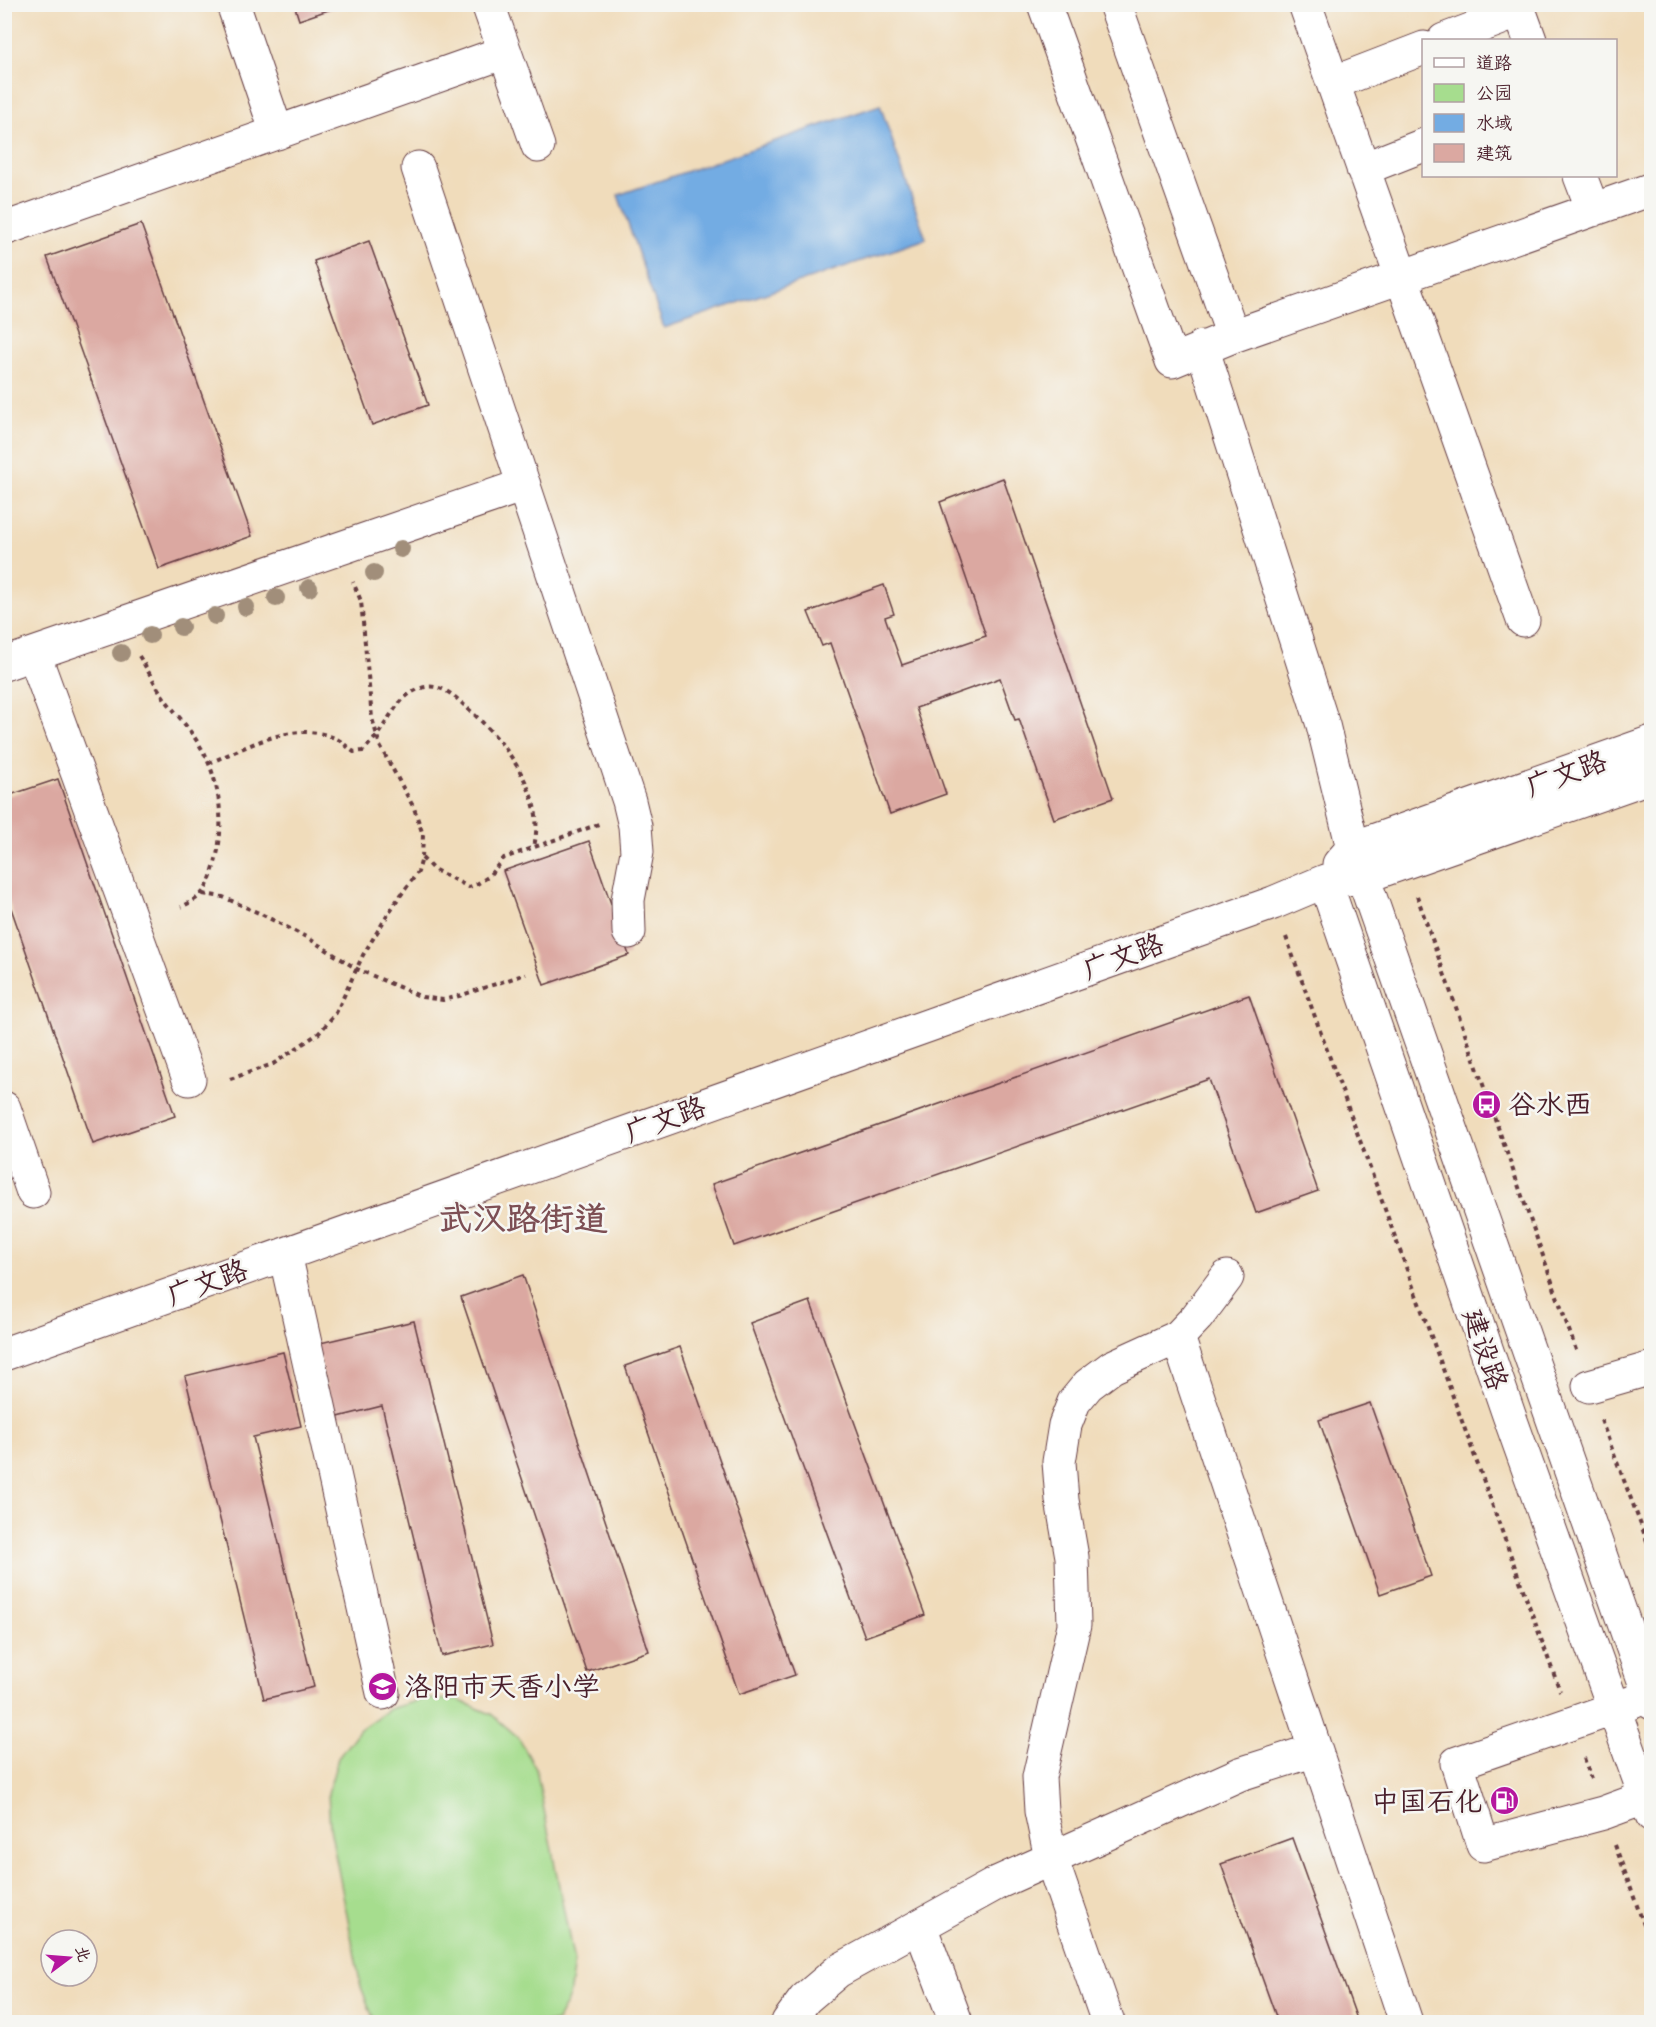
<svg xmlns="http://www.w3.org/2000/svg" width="1656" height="2027" font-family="Caveat,'LXGW WenKai TC',sans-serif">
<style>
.green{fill:#a6dd8e;stroke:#787e5c;stroke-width:1.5}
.water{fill:#73ace3;stroke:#5e6687;stroke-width:1.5}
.building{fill:#dba8a1}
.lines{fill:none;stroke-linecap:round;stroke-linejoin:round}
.minor-casing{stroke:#633b41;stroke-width:35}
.path{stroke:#633b41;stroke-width:4;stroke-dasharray:4.5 4.5;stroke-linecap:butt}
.minor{stroke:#fff;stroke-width:33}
.tree{fill:#a18e7a}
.labels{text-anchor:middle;stroke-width:5;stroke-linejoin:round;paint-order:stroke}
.street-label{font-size:28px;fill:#4a1f2b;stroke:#f6f6f2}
.poi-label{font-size:28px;fill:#4a1f2b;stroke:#f6f6f2;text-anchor:start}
.district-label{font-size:34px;font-weight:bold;fill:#7d4f54;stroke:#f6f6f2}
</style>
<rect width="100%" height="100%" fill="#f6f6f2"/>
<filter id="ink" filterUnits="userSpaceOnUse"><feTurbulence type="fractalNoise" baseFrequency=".0167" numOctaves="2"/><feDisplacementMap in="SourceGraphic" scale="12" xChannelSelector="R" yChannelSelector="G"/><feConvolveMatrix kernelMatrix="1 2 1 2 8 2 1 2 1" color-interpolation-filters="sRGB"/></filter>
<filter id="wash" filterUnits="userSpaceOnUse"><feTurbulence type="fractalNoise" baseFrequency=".008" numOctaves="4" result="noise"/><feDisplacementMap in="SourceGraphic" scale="24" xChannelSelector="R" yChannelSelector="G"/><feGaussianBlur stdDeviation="1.35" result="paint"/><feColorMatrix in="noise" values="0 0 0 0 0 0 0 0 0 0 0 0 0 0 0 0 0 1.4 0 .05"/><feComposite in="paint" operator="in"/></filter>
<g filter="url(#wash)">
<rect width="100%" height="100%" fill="#f0dcbb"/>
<!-- green -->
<path class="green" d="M 423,1699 L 458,1700 L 491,1714 L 518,1737 L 536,1769 L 574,1962 L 569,1997 L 556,2022 L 376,2022 L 374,2020 L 361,1987 L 330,1828 L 328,1793 L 338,1758 L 360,1729 L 389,1709 Z"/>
<!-- water -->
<path class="water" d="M 880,105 L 926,239 L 664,328 L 618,195 Z"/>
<g id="blocks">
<!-- building -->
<path class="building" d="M 294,4 L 343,4 L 343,5 L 299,20 Z
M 141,224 L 252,536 L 159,569 L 47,257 Z
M 369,241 L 428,405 L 372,425 L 314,261 Z
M 1003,478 L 1113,798 L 1054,819 L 1019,719 L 1015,720 L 1000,678 L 916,708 L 946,794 L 890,814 L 830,643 L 822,646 L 808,612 L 884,585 L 894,614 L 885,617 L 902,665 L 986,636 L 940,502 Z
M 58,779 L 175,1116 L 93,1144 L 4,888 L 4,797 Z
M 589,841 L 629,955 L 544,985 L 503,871 Z
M 1249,995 L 1318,1191 L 1256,1213 L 1209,1079 L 734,1246 L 712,1184 Z
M 523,1275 L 649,1651 L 587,1672 L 461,1297 Z
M 810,1301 L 925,1615 L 865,1637 L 750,1323 Z
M 414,1321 L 493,1644 L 442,1656 L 382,1406 L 334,1418 L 316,1344 Z
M 680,1347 L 795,1675 L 739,1694 L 625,1366 Z
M 283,1352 L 301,1426 L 253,1437 L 314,1687 L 264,1699 L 185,1376 Z
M 1370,1403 L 1431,1576 L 1380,1594 L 1319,1420 Z
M 1292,1838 L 1358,2022 L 1278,2022 L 1221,1864 Z"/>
</g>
</g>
<g filter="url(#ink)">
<use href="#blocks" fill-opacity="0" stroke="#633b41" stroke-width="1.5"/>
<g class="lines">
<defs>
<path id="minor" d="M 233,4 L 277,133
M 488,4 L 538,146
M 1044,4 L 1172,361 L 1233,336 L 1652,189
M 1115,4 L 1233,336
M 1305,4 L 1523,620
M 1517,4 L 1530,40
M 1444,40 L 1520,11
M 1333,83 L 1424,48
M 418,168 L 629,801 L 635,826 L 637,852 L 628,900 L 629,932
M 1363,169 L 1424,145
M 1580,176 L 1593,210
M 4,229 L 505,52
M 1202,347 L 1323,725 L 1353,848 L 1652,1703
M 34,654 L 189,1079
M 4,664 L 524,485
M 1339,864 L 1353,848 L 1652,742
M 1325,881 L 1509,1415 L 1652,1815
M 4,1108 L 33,1192
M 285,1254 L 383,1693
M 1178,1337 L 1406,2022
M 4,1354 L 1273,903 L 1325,881 L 1363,877 L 1652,776
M 1589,1386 L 1652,1368
M 1633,1702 L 1457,1763 L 1483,1845 L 1603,1813 L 1652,1795
M 920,1926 L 956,2022
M 788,2022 L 805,1999 L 838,1971 L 999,1882 L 1240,1774 L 1315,1750
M 1108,2022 L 1051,1858 L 1041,1811 L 1039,1777 L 1074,1625 L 1072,1557 L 1062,1500 L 1059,1462 L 1065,1425 L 1074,1402 L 1088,1385 L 1112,1367 L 1178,1337 L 1197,1317 L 1227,1277"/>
</defs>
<!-- minor casing -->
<use href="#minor" class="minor-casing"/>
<!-- path -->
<path class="path" d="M 139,656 C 148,670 155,685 165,699 C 178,716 193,733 203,751 C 221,785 225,827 215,863 C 208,888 205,896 181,907
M 209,763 C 248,747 292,720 335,738 C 342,741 348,748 354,752 L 363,751 C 368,745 374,740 378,734 C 391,716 401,692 425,687 C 441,684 455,696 465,706 C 497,734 528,771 536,815 C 537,826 536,837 534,847
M 422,858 L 433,869 L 469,887 L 477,884 L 488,877 L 504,858 L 599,824
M 203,894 L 223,897 L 261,914 L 308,938 L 357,969 L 422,997 L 443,1000 L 456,997 L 526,974
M 1417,896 L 1577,1353
M 1286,937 L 1560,1691
M 230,1079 L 273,1064 L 319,1033 L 336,1013 L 363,955 L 395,903 L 418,872 L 422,858 L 423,835 L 414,808 L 380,746 L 372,718 L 361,601 L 353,582
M 1601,1420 L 1652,1554
M 1584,1758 L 1591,1779
M 1615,1845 L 1652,1947"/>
<!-- minor -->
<use href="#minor" class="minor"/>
</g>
<!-- trees -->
<g class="tree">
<circle cx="401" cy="549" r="9"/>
<circle cx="374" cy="573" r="9"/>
<circle cx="309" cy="588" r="9"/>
<circle cx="276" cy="598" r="9"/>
<circle cx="246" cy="607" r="9"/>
<circle cx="215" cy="616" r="9"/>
<circle cx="181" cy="627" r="9"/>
<circle cx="150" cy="635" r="9"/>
<circle cx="121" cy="653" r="9"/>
</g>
</g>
<!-- icons -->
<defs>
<symbol id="bus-disc" viewBox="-11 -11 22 22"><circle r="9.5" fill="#b5179e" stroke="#f6f6f2"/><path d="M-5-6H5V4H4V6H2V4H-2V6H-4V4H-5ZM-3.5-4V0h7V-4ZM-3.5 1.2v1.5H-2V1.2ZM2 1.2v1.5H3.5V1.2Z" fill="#fff"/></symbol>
<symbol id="school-disc" viewBox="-11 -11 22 22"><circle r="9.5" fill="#b5179e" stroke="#f6f6f2"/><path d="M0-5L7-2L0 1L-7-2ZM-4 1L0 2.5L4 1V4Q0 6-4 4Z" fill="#fff"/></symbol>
<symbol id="fuel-disc" viewBox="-11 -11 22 22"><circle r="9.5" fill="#b5179e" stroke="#f6f6f2"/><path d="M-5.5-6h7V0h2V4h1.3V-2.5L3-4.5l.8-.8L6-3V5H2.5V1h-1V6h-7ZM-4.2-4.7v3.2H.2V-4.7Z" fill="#fff"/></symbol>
</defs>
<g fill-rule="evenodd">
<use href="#bus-disc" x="1470" y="1088" width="33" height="33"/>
<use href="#school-disc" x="366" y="1670" width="33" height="33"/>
<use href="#fuel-disc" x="1488" y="1784" width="33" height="33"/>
</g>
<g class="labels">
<!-- street labels -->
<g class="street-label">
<text transform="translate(1566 773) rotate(-20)" y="10">广文路</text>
<text transform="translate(1123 956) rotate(-20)" y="10">广文路</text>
<text transform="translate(665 1119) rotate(-20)" y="10">广文路</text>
<text transform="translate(207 1282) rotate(-20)" y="10">广文路</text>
<text transform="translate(1486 1349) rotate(71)" y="10">建设路</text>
</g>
<!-- poi labels -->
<g class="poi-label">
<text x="1508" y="1114">谷水西</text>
<text x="404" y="1696">洛阳市天香小学</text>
<text x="1483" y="1811" text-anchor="end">中国石化</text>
</g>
<!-- district labels -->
<g class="district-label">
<text x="523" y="1230">武汉路街道</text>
</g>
</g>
<!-- margin -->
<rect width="1656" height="2027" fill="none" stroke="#f6f6f2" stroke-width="24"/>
<!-- legend -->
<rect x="1422" y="39" width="195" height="138" fill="#f6f6f2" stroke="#b1a0a2" stroke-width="1.5"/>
<rect x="1434" y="58" width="30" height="9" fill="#ffffff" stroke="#b1a0a2" stroke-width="1.5"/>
<text x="1476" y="69" font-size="18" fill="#4a1f2b">道路</text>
<rect x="1434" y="84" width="30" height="18" fill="#a6dd8e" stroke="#b1a0a2" stroke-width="1.5"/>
<text x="1476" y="99" font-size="18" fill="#4a1f2b">公园</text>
<rect x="1434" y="114" width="30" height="18" fill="#73ace3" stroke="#b1a0a2" stroke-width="1.5"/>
<text x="1476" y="129" font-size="18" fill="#4a1f2b">水域</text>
<rect x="1434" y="144" width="30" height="18" fill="#dba8a1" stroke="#b1a0a2" stroke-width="1.5"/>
<text x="1476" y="159" font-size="18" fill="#4a1f2b">建筑</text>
<!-- north arrow -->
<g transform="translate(69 1958) rotate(74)"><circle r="28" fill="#f6f6f2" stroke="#b1a0a2" stroke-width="1.5"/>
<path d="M0-4.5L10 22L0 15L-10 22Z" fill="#b5179e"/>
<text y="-9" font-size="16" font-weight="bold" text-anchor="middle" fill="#4a1f2b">北</text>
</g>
</svg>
